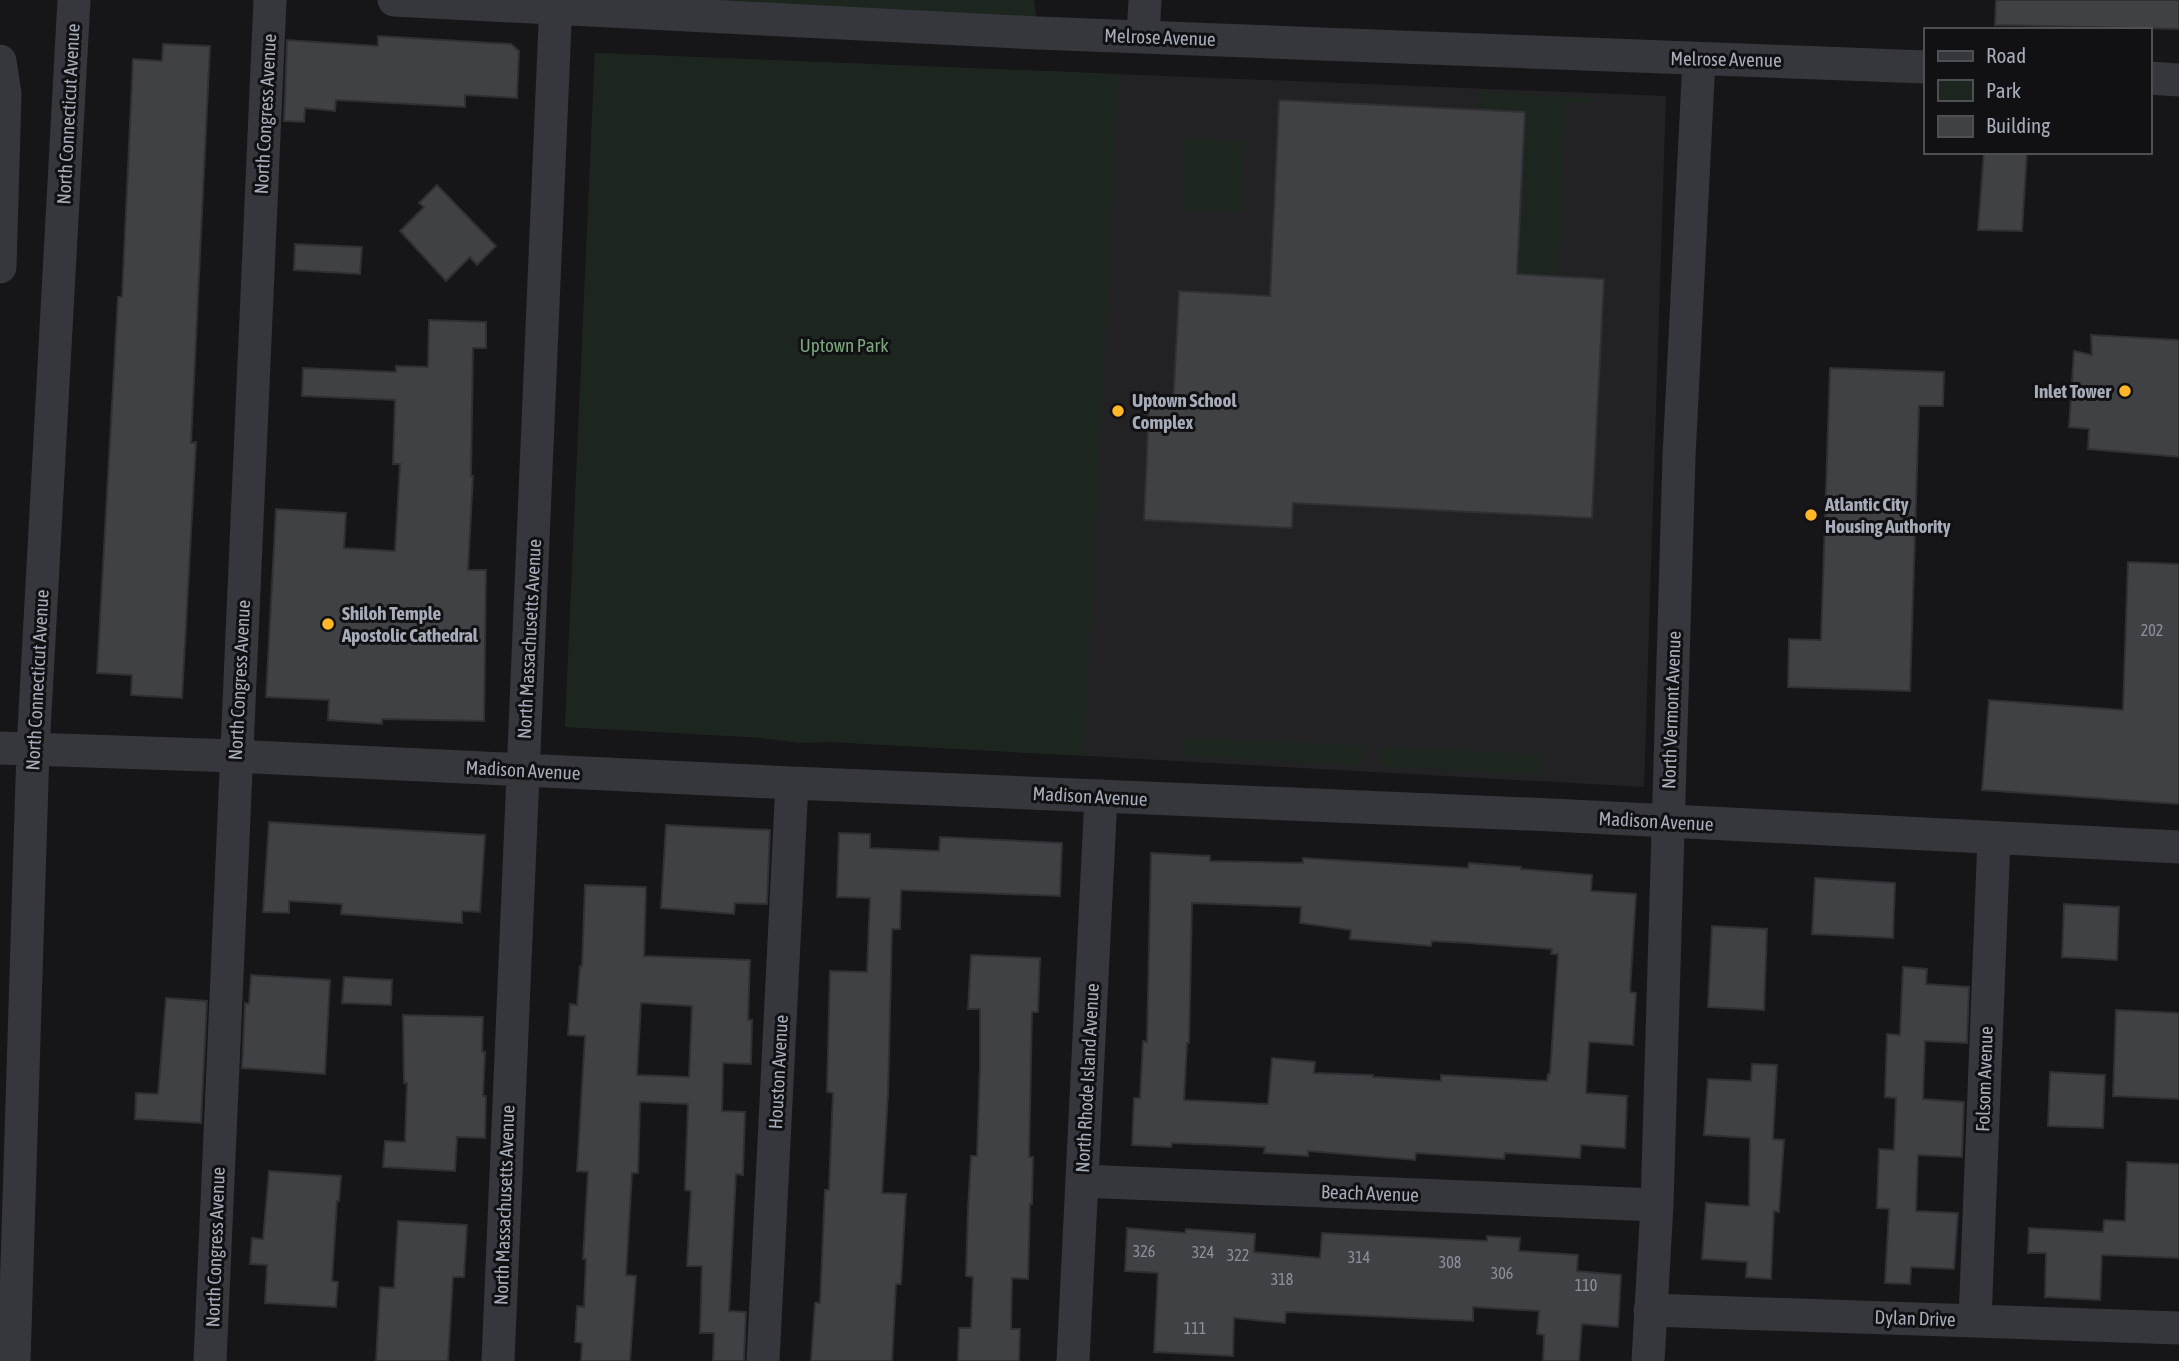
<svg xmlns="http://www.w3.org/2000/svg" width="2179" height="1361" font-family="'Asap Condensed',sans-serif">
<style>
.built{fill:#222225}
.green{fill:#1d261e}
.building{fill:#404145;stroke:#2f2f34;stroke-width:2;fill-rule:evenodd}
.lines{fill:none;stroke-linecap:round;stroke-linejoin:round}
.minor{stroke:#36373d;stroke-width:33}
.poi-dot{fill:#ffb627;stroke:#111113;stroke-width:2.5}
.labels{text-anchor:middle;stroke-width:6;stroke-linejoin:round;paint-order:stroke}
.number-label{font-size:16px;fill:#8c919c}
.street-label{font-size:19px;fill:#a6acb9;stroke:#111113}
.park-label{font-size:19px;fill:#7ca67e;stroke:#111113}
.poi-label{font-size:19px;font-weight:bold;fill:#a6acb9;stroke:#111113;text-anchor:start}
</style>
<rect width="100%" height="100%" fill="#161618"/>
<!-- built -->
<path class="built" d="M 595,53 L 1666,96 L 1644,787 L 565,727 Z"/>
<!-- green -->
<path class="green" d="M 556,0 L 1034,0 L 1038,33 Z
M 595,53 L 1119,74 L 1084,756 L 830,742 L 800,743 L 753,737 L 565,727 Z
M 1481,92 L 1595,98 L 1595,103 L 1566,102 L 1559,276 L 1517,274 L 1525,112 L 1480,110 Z
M 1185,138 L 1245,141 L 1241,213 L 1181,210 Z
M 1183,737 L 1363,746 L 1362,765 L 1183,756 Z
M 1381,747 L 1540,754 L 1538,775 L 1380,766 Z"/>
<!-- building -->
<path class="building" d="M 1996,0 L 2179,0 L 2179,29 L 1995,25 Z
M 378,36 L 511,44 L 519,51 L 517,98 L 465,95 L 465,107 L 336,100 L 335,111 L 305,108 L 304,122 L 284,121 L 287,40 L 378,46 Z
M 163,44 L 210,46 L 191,443 L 196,442 L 182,698 L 131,695 L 132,675 L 97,673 L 118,297 L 122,297 L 133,59 L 162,61 Z
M 1279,100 L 1525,112 L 1517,274 L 1604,279 L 1592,518 L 1293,503 L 1292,528 L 1144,520 L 1149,404 L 1173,405 L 1179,291 L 1270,296 Z
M 1984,152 L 2027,152 L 2022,231 L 1978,230 Z
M 437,185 L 496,246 L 477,265 L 470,257 L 446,281 L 400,231 L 424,207 L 419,203 Z
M 295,244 L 362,247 L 360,274 L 294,270 Z
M 429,320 L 486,322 L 486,348 L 473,348 L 471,476 L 473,476 L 468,570 L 486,570 L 484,721 L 382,719 L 382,724 L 328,720 L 329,700 L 266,697 L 276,509 L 346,513 L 344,548 L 395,551 L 400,464 L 393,464 L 395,400 L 302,396 L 303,368 L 396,372 L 396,366 L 428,367 Z
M 2091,335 L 2179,340 L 2179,457 L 2088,449 L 2089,429 L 2069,427 L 2074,351 L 2092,355 Z
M 1830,368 L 1944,372 L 1943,406 L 1919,406 L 1910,691 L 1788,687 L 1789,639 L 1821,640 Z
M 2128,562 L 2179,564 L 2179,804 L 1982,790 L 1989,700 L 2123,710 Z
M 269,822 L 485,835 L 480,912 L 462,911 L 462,923 L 341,914 L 342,904 L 289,901 L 289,913 L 263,912 Z
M 666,825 L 770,830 L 767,904 L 735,903 L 734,914 L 661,908 Z
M 839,833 L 870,834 L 870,848 L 939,851 L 940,837 L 1062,843 L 1060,896 L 901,890 L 900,929 L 892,929 L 888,1094 L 882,1193 L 906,1194 L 901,1284 L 896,1284 L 892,1361 L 811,1361 L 815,1303 L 820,1303 L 825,1190 L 829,1190 L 833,1093 L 827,1092 L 830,971 L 867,972 L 870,898 L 837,897 Z
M 1151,853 L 1210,856 L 1210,861 L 1303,863 L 1303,858 L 1468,868 L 1469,863 L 1521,867 L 1521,869 L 1592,875 L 1591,891 L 1636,894 L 1630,992 L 1636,993 L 1633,1045 L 1589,1042 L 1586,1093 L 1627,1096 L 1625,1148 L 1581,1145 L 1580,1158 L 1505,1153 L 1504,1159 L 1416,1153 L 1415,1160 L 1308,1151 L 1308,1156 L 1264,1153 L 1265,1147 L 1172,1143 L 1171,1147 L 1132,1145 L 1134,1098 L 1140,1098 L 1143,1041 L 1147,1042 ZM 1192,903 L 1301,907 L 1300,923 L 1351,930 L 1350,939 L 1431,946 L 1432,941 L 1468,943 L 1552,949 L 1551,954 L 1558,954 L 1550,1074 L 1548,1074 L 1547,1081 L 1441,1075 L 1441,1081 L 1373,1077 L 1373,1075 L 1314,1073 L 1315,1062 L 1272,1058 L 1268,1104 L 1184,1100 L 1187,1043 L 1189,1043 Z
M 1815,878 L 1895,883 L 1893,938 L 1812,934 Z
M 585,885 L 646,887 L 644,956 L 750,960 L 748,1020 L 752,1020 L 751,1064 L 723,1063 L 722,1111 L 745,1112 L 743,1175 L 736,1174 L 729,1311 L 746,1312 L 744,1361 L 713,1361 L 714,1333 L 700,1333 L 702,1266 L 687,1266 L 691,1191 L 685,1190 L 688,1104 L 640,1102 L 638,1173 L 632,1173 L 626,1275 L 636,1276 L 630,1361 L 581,1361 L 582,1343 L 575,1342 L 577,1306 L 584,1307 L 586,1259 L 583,1259 L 588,1172 L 577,1171 L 585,1036 L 568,1035 L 570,1004 L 577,1005 L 580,966 L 582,966 ZM 641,1003 L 692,1006 L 689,1077 L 637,1075 Z
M 2064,904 L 2119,907 L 2117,960 L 2062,957 Z
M 1712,926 L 1767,929 L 1764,1010 L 1708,1007 Z
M 971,955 L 1040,958 L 1038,1012 L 1032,1012 L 1029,1157 L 1033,1157 L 1032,1204 L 1030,1204 L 1028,1279 L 1012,1278 L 1011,1329 L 1020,1329 L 1019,1361 L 958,1361 L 959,1328 L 971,1328 L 973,1277 L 966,1276 L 968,1208 L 971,1156 L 977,1156 L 980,1066 L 980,1009 L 968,1009 Z
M 1903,967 L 1927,969 L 1926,984 L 1969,987 L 1967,1043 L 1925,1041 L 1923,1099 L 1964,1102 L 1962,1157 L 1918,1155 L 1916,1211 L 1958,1213 L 1954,1269 L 1911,1267 L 1910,1284 L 1885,1283 L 1889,1209 L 1877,1208 L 1879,1149 L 1894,1150 L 1896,1098 L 1885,1097 L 1887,1034 L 1900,1035 Z
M 251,975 L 330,980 L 325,1074 L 242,1068 L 245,1003 L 249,1004 Z
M 344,977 L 392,980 L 391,1005 L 342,1003 Z
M 166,998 L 207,1001 L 201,1123 L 135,1119 L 136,1093 L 158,1094 Z
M 2116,1010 L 2179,1013 L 2179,1099 L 2113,1096 Z
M 403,1015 L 483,1017 L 482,1052 L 485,1052 L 483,1096 L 486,1096 L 485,1138 L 457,1137 L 455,1171 L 383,1167 L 385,1141 L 405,1142 L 407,1083 L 404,1083 Z
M 1752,1064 L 1777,1065 L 1773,1139 L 1784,1140 L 1779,1212 L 1774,1211 L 1771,1279 L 1746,1277 L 1747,1262 L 1702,1259 L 1706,1203 L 1749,1206 L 1750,1138 L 1704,1135 L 1708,1079 L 1751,1081 Z
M 2050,1072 L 2105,1075 L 2103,1128 L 2048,1126 Z
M 2127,1162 L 2179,1164 L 2179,1258 L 2102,1255 L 2100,1300 L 2045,1297 L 2046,1253 L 2028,1253 L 2029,1228 L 2103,1232 L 2104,1220 L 2125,1221 Z
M 269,1171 L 341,1176 L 339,1201 L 337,1201 L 332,1281 L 338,1282 L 336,1307 L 265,1303 L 267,1265 L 250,1264 L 252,1238 L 263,1239 Z
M 398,1221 L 467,1225 L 464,1277 L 453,1277 L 448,1361 L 376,1361 L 380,1287 L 394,1288 Z
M 1127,1228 L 1185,1233 L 1186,1229 L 1255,1234 L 1254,1252 L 1320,1258 L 1322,1233 L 1487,1241 L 1487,1236 L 1520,1238 L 1519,1251 L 1578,1255 L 1577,1271 L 1621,1275 L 1618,1327 L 1582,1324 L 1579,1361 L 1543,1361 L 1544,1335 L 1537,1334 L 1539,1311 L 1473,1307 L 1473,1321 L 1286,1312 L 1285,1323 L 1234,1318 L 1233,1356 L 1154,1352 L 1158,1273 L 1125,1271 Z"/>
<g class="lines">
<!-- minor -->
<path class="minor" d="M 394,0 L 1038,33 L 1925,67
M 1143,37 L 1145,0
M 0,61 L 5,94 L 0,267
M 2149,78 L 2179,80
M 0,748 L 235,756 L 792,783 L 1552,815 L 2179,847
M 1082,1181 L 1657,1205
M 1650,1310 L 2179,1328
M 1975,1320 L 1994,838
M 14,1361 L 33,749 L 74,0
M 210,1361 L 270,0
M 498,1361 L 556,0
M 763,1361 L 792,783
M 1073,1361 L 1101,796
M 1648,1361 L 1657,1205 L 1679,457 L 1699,59"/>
</g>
<!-- markers -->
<g class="poi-dot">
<circle cx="2125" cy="391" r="7"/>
<circle cx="1118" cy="411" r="7"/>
<circle cx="1811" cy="515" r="7"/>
<circle cx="328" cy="624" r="7"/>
</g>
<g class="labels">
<!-- number labels -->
<g class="number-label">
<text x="2152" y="636">202</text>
<text x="1144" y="1257">326</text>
<text x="1203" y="1258">324</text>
<text x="1238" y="1261">322</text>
<text x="1359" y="1263">314</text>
<text x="1450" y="1268">308</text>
<text x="1502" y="1279">306</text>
<text x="1282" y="1285">318</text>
<text x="1586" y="1291">110</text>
<text x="1195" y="1334">111</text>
</g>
<!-- street labels -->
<g class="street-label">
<text transform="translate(1160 37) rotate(2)" y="7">Melrose Avenue</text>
<text transform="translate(1726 59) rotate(1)" y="7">Melrose Avenue</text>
<text transform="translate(68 114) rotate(-87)" y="7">North Connecticut Avenue</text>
<text transform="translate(265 114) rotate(-87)" y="7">North Congress Avenue</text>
<text transform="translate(529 639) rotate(-87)" y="7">North Massachusetts Avenue</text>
<text transform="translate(37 680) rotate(-87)" y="7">North Connecticut Avenue</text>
<text transform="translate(239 680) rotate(-87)" y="7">North Congress Avenue</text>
<text transform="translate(1671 710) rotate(-88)" y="7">North Vermont Avenue</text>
<text transform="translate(523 770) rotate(3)" y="7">Madison Avenue</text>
<text transform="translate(1090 796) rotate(3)" y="7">Madison Avenue</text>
<text transform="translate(1656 821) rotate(3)" y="7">Madison Avenue</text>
<text transform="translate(778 1072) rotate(-87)" y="7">Houston Avenue</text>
<text transform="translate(1087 1078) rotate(-87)" y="7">North Rhode Island Avenue</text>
<text transform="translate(1984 1079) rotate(-88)" y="7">Folsom Avenue</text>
<text transform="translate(1370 1193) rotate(2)" y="7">Beach Avenue</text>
<text transform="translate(504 1205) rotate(-88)" y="7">North Massachusetts Avenue</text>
<text transform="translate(215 1247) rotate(-88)" y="7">North Congress Avenue</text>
<text transform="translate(1915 1318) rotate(2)" y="7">Dylan Drive</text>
</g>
<!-- park labels -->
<g class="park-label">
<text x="844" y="352">Uptown Park</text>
</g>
<!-- poi labels -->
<g class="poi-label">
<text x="2111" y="398" text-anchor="end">Inlet Tower</text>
<text x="1132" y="407">Uptown School<tspan x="1132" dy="22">Complex</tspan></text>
<text x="1825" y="511">Atlantic City<tspan x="1825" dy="22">Housing Authority</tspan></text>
<text x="342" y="620">Shiloh Temple<tspan x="342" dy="22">Apostolic Cathedral</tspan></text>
</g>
</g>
<!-- legend -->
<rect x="1924" y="28" width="228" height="126" fill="#111113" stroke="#4d4f55" stroke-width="2"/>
<rect x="1938" y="51" width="35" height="10" fill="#36373d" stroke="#4d4f55" stroke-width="2"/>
<text x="1986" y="63" font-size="21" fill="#a6acb9">Road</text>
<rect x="1938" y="80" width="35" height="21" fill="#1d261e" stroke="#4d4f55" stroke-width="2"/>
<text x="1986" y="98" font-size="21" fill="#a6acb9">Park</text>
<rect x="1938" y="116" width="35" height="21" fill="#404145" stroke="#4d4f55" stroke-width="2"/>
<text x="1986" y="133" font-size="21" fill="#a6acb9">Building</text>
</svg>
